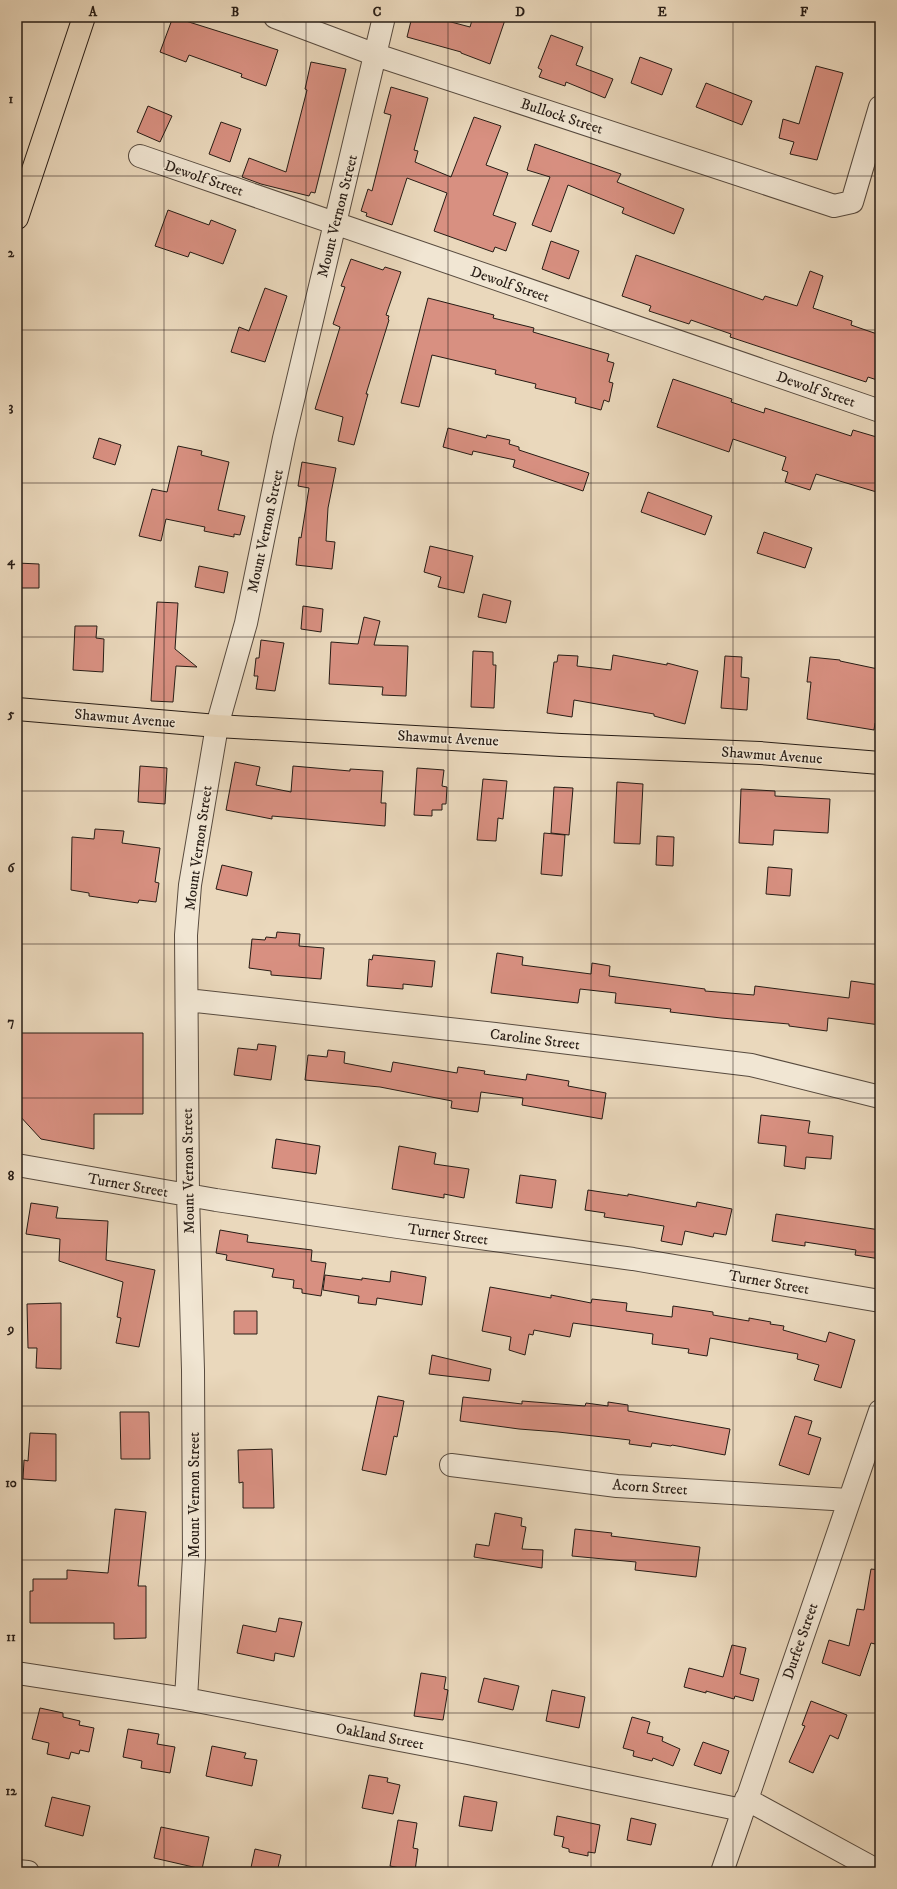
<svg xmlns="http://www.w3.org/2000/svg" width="897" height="1889" font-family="'IM FELL DW Pica',serif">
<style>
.building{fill:#d89081;stroke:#271c15}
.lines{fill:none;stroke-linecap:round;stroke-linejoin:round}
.minor-casing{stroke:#584b3f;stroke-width:24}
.major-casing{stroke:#271c15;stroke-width:24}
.highway-casing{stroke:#271c15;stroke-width:24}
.minor{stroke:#f1e6d3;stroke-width:22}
.major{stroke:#ead8bc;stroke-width:22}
.highway{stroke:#ead8bc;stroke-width:22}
.grid{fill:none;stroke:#271c15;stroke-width:1;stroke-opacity:0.55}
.labels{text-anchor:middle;stroke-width:3;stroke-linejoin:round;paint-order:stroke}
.street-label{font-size:15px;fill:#271c15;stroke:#f1e6d3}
.neatline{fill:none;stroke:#271c15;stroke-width:1.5}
.grid-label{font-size:13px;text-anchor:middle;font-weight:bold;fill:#271c15}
</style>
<rect width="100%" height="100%" fill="#ead8bc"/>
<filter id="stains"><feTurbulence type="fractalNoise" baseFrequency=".005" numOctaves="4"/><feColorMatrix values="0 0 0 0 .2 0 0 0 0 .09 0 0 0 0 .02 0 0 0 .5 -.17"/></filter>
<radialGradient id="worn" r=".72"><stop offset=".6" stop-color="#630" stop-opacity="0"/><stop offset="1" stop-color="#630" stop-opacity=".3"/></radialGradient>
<!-- building -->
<path class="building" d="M 173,17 L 278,50 L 266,86 L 241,77 L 242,74 L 189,55 L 186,62 L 160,52 Z
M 412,17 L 432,17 L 470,27 L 473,17 L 506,17 L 490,64 L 461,53 L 461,52 L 407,37 Z
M 551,35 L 583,47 L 576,65 L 613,79 L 605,98 L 566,82 L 565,86 L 539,77 L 542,70 L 538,68 Z
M 640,57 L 672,69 L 662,95 L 631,83 Z
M 311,62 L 346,69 L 315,193 L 311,192 L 309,196 L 261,184 L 242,177 L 249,158 L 286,172 L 307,90 L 305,89 Z
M 816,66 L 843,73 L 817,160 L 790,154 L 794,142 L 779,138 L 783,119 L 799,124 Z
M 706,83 L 752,101 L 742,125 L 696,107 Z
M 391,87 L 428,98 L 414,150 L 418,151 L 415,162 L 451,177 L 474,117 L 501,126 L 486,165 L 508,173 L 493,215 L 516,223 L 506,251 L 495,247 L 493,252 L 434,231 L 447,193 L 407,178 L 392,225 L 366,216 L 367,213 L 361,211 L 368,189 L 372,191 L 391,115 L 384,113 Z
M 148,106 L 172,116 L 160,142 L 137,132 Z
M 221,122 L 241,129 L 230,162 L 209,154 Z
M 535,144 L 621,174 L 617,182 L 684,209 L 674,234 L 622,213 L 624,208 L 568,185 L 551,232 L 532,225 L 550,177 L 527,170 Z
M 168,210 L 209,225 L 211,220 L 236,230 L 223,264 L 190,252 L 188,257 L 155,246 Z
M 551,241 L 579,251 L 569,279 L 542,269 Z
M 636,255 L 763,300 L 765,296 L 797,306 L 810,271 L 823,276 L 813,308 L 852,321 L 851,325 L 880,335 L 880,381 L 868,377 L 866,382 L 730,337 L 731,334 L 691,320 L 689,324 L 649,311 L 651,306 L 622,296 Z
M 351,259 L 383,270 L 385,267 L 401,272 L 386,315 L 389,316 L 388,319 L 389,320 L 366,394 L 368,394 L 354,445 L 338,441 L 343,417 L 315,409 L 340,327 L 333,324 L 345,287 L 341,286 Z
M 265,288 L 287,296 L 265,362 L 231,352 L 239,327 L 249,331 Z
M 428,298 L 494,315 L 493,318 L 534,328 L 533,332 L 609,354 L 607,361 L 614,363 L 609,382 L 613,383 L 609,402 L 604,400 L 601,410 L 575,403 L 576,398 L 535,388 L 536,384 L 495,374 L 496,370 L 432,355 L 419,407 L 401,403 Z
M 673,379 L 732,399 L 731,402 L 764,413 L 765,408 L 851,436 L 853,430 L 880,438 L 880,493 L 816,474 L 810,490 L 785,482 L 788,472 L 782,470 L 786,457 L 733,439 L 729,452 L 657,427 Z
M 448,428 L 486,438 L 487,435 L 510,440 L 509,444 L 519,447 L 519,450 L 589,473 L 583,491 L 513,467 L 515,460 L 473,451 L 472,455 L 443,447 Z
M 99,438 L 121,445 L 115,465 L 93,458 Z
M 178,446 L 202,451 L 201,455 L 229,462 L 218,510 L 245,516 L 240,535 L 234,534 L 234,537 L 204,531 L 205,527 L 166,519 L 161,541 L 139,536 L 152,489 L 167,492 Z
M 302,462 L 336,468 L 328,508 L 326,541 L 335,542 L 332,569 L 296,565 L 299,537 L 301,538 L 309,488 L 298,486 Z
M 648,492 L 712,516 L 705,535 L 641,512 Z
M 764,532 L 812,548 L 805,568 L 757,553 Z
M 430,546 L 473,556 L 464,593 L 438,587 L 441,577 L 424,572 Z
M 17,563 L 39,564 L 39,588 L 17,588 Z
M 199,566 L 228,572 L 224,593 L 195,587 Z
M 483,594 L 511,601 L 506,623 L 478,617 Z
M 157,602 L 178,603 L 175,649 L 197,667 L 176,666 L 173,702 L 151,701 Z
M 303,606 L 323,609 L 321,632 L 301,629 Z
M 364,617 L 380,621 L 374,645 L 408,646 L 406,696 L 382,695 L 383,687 L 329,684 L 331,642 L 358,644 Z
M 75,626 L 97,626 L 96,638 L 104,639 L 103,672 L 73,670 Z
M 261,640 L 284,643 L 275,691 L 256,689 L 258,676 L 254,676 L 256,658 L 259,658 Z
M 473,651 L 493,652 L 493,665 L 496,665 L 494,708 L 471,707 Z
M 558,655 L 578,656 L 577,666 L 611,670 L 613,655 L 667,665 L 667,663 L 698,671 L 685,724 L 654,716 L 654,714 L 574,700 L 572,717 L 547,713 L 554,662 L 557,662 Z
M 725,656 L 742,657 L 741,677 L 749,678 L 747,710 L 721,708 Z
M 810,657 L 840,660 L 840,661 L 878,669 L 877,677 L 880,677 L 880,715 L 878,724 L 875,723 L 874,730 L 807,719 L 811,682 L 807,682 Z
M 235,762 L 260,767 L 256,785 L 291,792 L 293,766 L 350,771 L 350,769 L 383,771 L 381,803 L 386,803 L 385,826 L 272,816 L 272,819 L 226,810 Z
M 140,766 L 167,768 L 165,804 L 138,802 Z
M 417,768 L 444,770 L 442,786 L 447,787 L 446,804 L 442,804 L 442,810 L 432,810 L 432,816 L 414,815 Z
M 483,779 L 507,781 L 503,819 L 498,818 L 496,841 L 477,840 Z
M 617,782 L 643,784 L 640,844 L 614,843 Z
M 554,787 L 573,788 L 569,835 L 551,833 Z
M 741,789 L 775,791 L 775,796 L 830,799 L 828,833 L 774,830 L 773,845 L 739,843 Z
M 95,829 L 124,831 L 122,843 L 160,848 L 155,882 L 159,883 L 156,902 L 139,900 L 138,903 L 89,896 L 89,893 L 71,890 L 72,837 L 94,839 Z
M 544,833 L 565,835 L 562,876 L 541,874 Z
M 657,836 L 674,837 L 673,866 L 656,865 Z
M 222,865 L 252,872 L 247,896 L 216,889 Z
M 768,867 L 792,869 L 790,896 L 766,894 Z
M 277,932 L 300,934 L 299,946 L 324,948 L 321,979 L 271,975 L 271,971 L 249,968 L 252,939 L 265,940 L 266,937 L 276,938 Z
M 497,953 L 523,957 L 522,965 L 591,974 L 592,963 L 610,966 L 609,976 L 705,989 L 705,991 L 754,995 L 755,986 L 849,998 L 851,981 L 880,985 L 880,1025 L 828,1018 L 827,1031 L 789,1026 L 789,1024 L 721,1018 L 670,1012 L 671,1009 L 615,1003 L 616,993 L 580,989 L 578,1003 L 491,993 Z
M 373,955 L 435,961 L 432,987 L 403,984 L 403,989 L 367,986 L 369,959 L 372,960 Z
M 18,1033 L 143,1033 L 143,1114 L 94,1114 L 94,1149 L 41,1139 L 18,1114 Z
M 258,1044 L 276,1046 L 271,1080 L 234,1075 L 238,1048 L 257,1050 Z
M 328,1050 L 345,1052 L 344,1063 L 391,1072 L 393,1062 L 457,1073 L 458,1067 L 485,1071 L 484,1074 L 526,1080 L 527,1074 L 569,1081 L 568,1086 L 606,1093 L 602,1119 L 522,1105 L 523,1098 L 481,1092 L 478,1112 L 451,1108 L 452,1101 L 380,1087 L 305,1080 L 308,1055 L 327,1057 Z
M 761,1115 L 810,1121 L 808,1133 L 833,1136 L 831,1159 L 806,1157 L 805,1169 L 784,1166 L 786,1146 L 758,1143 Z
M 276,1139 L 320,1146 L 316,1174 L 272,1168 Z
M 399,1146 L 436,1153 L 434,1164 L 469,1169 L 464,1198 L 444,1194 L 444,1198 L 392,1189 Z
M 520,1175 L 556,1180 L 552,1208 L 516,1203 Z
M 588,1190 L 628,1196 L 628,1194 L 696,1207 L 697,1202 L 732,1209 L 726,1235 L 714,1233 L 713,1237 L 685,1231 L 682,1245 L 661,1241 L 664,1226 L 604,1217 L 605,1213 L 585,1210 Z
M 31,1203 L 58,1207 L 56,1218 L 108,1221 L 106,1260 L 155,1270 L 139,1347 L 116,1343 L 121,1318 L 117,1317 L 123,1282 L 59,1261 L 60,1239 L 26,1234 Z
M 776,1214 L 880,1230 L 880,1259 L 855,1255 L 856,1250 L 805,1242 L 805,1246 L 772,1241 Z
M 220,1230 L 248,1235 L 247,1242 L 312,1250 L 311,1261 L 326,1263 L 321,1296 L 302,1293 L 302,1289 L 293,1288 L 294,1280 L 272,1277 L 274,1269 L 226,1260 L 227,1255 L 216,1253 Z
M 391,1271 L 426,1277 L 422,1305 L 377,1298 L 376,1305 L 358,1303 L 359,1296 L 323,1290 L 325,1275 L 362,1280 L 362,1278 L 390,1282 Z
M 490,1287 L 551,1298 L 551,1295 L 591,1303 L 592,1299 L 627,1303 L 626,1311 L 672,1317 L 673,1306 L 713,1312 L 713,1315 L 749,1321 L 749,1318 L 771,1322 L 770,1324 L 784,1326 L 783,1330 L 826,1342 L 829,1332 L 855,1340 L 841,1388 L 814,1380 L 819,1365 L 797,1359 L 798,1354 L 710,1338 L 707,1356 L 688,1353 L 689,1349 L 652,1344 L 653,1334 L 573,1323 L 570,1337 L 534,1330 L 533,1335 L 529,1334 L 525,1355 L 509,1350 L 511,1337 L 482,1331 Z
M 61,1303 L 61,1369 L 36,1368 L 37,1348 L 28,1348 L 27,1304 Z
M 234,1311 L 257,1311 L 257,1334 L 234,1334 Z
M 432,1355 L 491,1369 L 489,1381 L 429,1374 Z
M 378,1396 L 404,1401 L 397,1437 L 394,1436 L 386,1475 L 362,1470 Z
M 463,1397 L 522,1404 L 522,1401 L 585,1406 L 586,1403 L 608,1406 L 608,1402 L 628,1405 L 628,1411 L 730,1429 L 725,1455 L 672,1445 L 671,1446 L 652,1443 L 651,1447 L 629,1444 L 630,1440 L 558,1432 L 519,1429 L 460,1421 Z
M 120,1412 L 149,1412 L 150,1459 L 121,1459 Z
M 795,1416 L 812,1421 L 808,1434 L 821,1438 L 809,1475 L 779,1465 Z
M 30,1433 L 56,1434 L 56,1481 L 23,1479 L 24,1460 L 28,1461 Z
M 272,1449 L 274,1508 L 243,1508 L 243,1482 L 239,1483 L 238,1450 Z
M 115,1509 L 146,1512 L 138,1586 L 146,1586 L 146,1638 L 114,1639 L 114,1623 L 30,1623 L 30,1591 L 33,1591 L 33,1579 L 67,1579 L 67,1570 L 108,1573 Z
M 495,1513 L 522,1518 L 521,1526 L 526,1527 L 522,1549 L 543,1550 L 542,1568 L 474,1557 L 476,1544 L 489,1546 Z
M 575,1529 L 612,1533 L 611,1536 L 700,1547 L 696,1577 L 635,1570 L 636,1562 L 572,1556 Z
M 871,1569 L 880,1570 L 880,1631 L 875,1644 L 871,1643 L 860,1676 L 822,1663 L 829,1640 L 849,1646 L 857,1609 L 864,1610 Z
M 279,1618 L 302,1622 L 294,1657 L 275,1653 L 274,1661 L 237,1653 L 243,1625 L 276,1632 Z
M 732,1645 L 746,1648 L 740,1674 L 759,1679 L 753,1701 L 735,1696 L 734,1699 L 706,1691 L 706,1693 L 684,1687 L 689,1668 L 723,1677 Z
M 421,1673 L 446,1677 L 444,1689 L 448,1690 L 443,1720 L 414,1716 Z
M 484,1678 L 519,1686 L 513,1710 L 478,1702 Z
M 552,1690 L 585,1697 L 579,1728 L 546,1721 Z
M 811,1701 L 847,1715 L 838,1739 L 830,1735 L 813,1773 L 789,1762 L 805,1726 L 802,1725 Z
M 40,1708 L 63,1713 L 63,1717 L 80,1721 L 79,1725 L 94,1728 L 89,1752 L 80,1750 L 79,1754 L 71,1752 L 69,1759 L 47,1754 L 49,1743 L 32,1739 Z
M 632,1717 L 650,1722 L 647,1733 L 663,1737 L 662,1741 L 680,1749 L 673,1766 L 653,1758 L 652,1761 L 633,1756 L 634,1751 L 623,1748 Z
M 128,1729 L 159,1734 L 157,1744 L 175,1747 L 170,1773 L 141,1768 L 142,1761 L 123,1757 Z
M 703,1742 L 729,1751 L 721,1774 L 694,1765 Z
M 212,1746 L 246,1753 L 244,1758 L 257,1760 L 252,1786 L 206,1776 Z
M 369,1775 L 388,1778 L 387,1782 L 400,1785 L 393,1814 L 362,1808 Z
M 464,1796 L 497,1802 L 492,1831 L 459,1826 Z
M 52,1797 L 90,1806 L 83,1836 L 45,1826 Z
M 557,1816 L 600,1825 L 595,1853 L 588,1852 L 588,1856 L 569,1852 L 569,1849 L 562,1847 L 564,1837 L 554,1835 Z
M 631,1818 L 656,1824 L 651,1845 L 627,1840 Z
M 398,1820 L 417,1823 L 413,1848 L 418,1849 L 415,1871 L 390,1866 Z
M 161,1827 L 209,1837 L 202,1869 L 154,1858 Z
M 255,1849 L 281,1855 L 277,1872 L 250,1872 Z"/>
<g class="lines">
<defs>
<path id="minor" d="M 275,17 L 376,55 L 834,206 L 852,202 L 880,107
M 140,156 L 880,411
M 187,1000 L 495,1034 L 751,1065 L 880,1097
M 17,1165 L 216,1200 L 398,1227 L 633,1259 L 880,1301
M 451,1465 L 617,1486 L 849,1500
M 17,1673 L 186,1699 L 468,1753 L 742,1810
M 186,1699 L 194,1557 L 193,1370 L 188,1195 L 186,935 L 190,885 L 217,726 L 246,623 L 284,438 L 384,17
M 746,1799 L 880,1872
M 17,1871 L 28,1872
M 722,1872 L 880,1411"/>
<path id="major" d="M 17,709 L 217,726 L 561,745 L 760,753 L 880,763"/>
<path id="highway" d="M 17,218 L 84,17"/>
</defs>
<!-- minor casing -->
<use href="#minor" class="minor-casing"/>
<!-- major casing -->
<use href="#major" class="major-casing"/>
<!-- highway casing -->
<use href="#highway" class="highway-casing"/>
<!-- minor -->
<use href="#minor" class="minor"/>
<!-- major -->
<use href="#major" class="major"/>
<!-- highway -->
<use href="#highway" class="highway"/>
</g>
<!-- grid -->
<path class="grid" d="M 164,17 L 164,1872M 306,17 L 306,1872M 448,17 L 448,1872M 591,17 L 591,1872M 733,17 L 733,1872M 17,176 L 880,176M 17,330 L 880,330M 17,483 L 880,483M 17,637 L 880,637M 17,791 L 880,791M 17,944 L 880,944M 17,1098 L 880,1098M 17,1252 L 880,1252M 17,1406 L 880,1406M 17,1560 L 880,1560M 17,1713 L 880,1713"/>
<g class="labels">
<!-- street labels -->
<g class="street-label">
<text transform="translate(562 116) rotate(18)" y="5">Bullock Street</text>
<text transform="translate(204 178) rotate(19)" y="5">Dewolf Street</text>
<text transform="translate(337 216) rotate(-76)" y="5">Mount Vernon Street</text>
<text transform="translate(510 284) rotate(19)" y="5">Dewolf Street</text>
<text transform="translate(816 389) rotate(19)" y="5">Dewolf Street</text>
<text transform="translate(265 531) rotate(-78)" y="5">Mount Vernon Street</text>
<text transform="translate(125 718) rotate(5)" y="5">Shawmut Avenue</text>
<text transform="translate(448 738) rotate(3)" y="5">Shawmut Avenue</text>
<text transform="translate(772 755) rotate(4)" y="5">Shawmut Avenue</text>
<text transform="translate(198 848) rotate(-82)" y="5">Mount Vernon Street</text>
<text transform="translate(535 1039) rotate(7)" y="5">Caroline Street</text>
<text transform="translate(188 1171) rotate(-91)" y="5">Mount Vernon Street</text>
<text transform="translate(128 1185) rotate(10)" y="5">Turner Street</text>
<text transform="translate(448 1234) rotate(8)" y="5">Turner Street</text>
<text transform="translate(769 1282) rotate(10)" y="5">Turner Street</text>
<text transform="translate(650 1487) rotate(4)" y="5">Acorn Street</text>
<text transform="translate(194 1495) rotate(-90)" y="5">Mount Vernon Street</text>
<text transform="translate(800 1641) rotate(-71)" y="5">Durfee Street</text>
<text transform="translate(380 1736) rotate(11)" y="5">Oakland Street</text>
</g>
</g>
<!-- margin -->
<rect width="897" height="1889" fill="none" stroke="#ead8bc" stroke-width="44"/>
<rect x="22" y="22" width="853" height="1845" class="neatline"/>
<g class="grid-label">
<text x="93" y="16">A</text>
<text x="235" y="16">B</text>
<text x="377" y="16">C</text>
<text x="520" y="16">D</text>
<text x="662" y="16">E</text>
<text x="804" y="16">F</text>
<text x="11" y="103">1</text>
<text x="11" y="257">2</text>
<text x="11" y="411">3</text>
<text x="11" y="565">4</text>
<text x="11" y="718">5</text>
<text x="11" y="872">6</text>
<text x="11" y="1026">7</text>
<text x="11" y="1180">8</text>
<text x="11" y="1333">9</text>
<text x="11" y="1487">10</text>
<text x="11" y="1641">11</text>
<text x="11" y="1795">12</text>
</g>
<rect width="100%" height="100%" filter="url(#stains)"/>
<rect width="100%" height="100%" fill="url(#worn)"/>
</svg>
